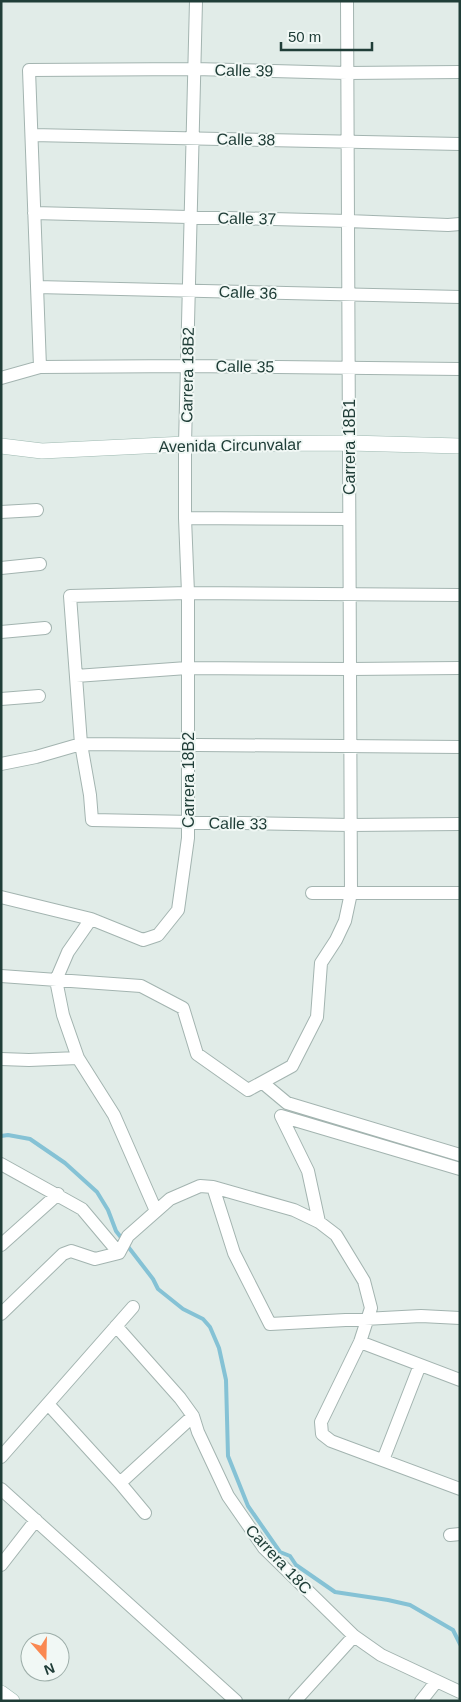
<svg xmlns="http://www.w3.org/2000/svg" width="461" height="1702" font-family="Helvetica,sans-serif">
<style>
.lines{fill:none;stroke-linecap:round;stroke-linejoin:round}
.stream{stroke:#85c2d5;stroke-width:4}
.minor-casing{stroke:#a3b4b0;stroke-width:14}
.secondary-casing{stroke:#9eb9b1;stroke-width:16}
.minor{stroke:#fff;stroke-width:12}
.secondary{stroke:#fff;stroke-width:15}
.labels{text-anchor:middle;stroke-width:4;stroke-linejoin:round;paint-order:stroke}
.street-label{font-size:16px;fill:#203e38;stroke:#f1f8f5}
</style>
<rect width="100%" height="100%" fill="#e1ece8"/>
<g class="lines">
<!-- stream -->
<path class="stream" d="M 1,1136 L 8,1135 L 30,1139 L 65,1163 L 97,1192 L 108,1210 L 116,1231 L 153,1279 L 158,1289 L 183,1309 L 203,1319 L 210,1327 L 219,1348 L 226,1380 L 228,1456 L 248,1506 L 280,1552 L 290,1556 L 296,1565 L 335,1592 L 388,1600 L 410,1605 L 453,1630 L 460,1644"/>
<defs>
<path id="minor" d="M 32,135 L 460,144
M 34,213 L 348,221 L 448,225 L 460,224
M 37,287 L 460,297
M 40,367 L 29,70 L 194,69 L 347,73 L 460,72
M 1,378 L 40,367 L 187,366 L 460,369
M 1,512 L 37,510
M 185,518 L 349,519
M 1,568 L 40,564
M 460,595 L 188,593 L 70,596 L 81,744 L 90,795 L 92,820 L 350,825 L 460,824
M 1,632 L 45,628
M 76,676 L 187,668 L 350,669 L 460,668
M 1,699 L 39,696
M 1,764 L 36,757 L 81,744 L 460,747
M 312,893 L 460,893
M 1,897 L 91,919
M 1,976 L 141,986 L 183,1008 L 197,1054 L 248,1090 L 292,1066 L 317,1017 L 321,963 L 336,940 L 345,921 L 351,893 L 347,1
M 1,1059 L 29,1060 L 78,1058
M 263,1083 L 287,1103 L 460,1155
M 1,1164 L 82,1209 L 119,1253
M 213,1187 L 234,1253 L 270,1324 L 421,1316 L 460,1318
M 156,1211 L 114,1115 L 78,1058 L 63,1015 L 56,980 L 68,952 L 91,919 L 143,940 L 158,935 L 178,910 L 188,838 L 188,593 L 185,518 L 185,444 L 196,1
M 319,1222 L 308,1171 L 281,1116 L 460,1169
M 1,1245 L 58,1194
M 1,1314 L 63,1254 L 71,1251 L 95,1259 L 119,1253 L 128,1236 L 170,1199 L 200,1186 L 213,1187 L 294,1210 L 319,1222 L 336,1235 L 364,1281 L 371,1308 L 360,1342 L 321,1422 L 322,1434 L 331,1441 L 460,1489
M 116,1326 L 180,1398 L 193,1416 L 198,1432 L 228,1496 L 264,1548 L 354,1636 L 381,1655 L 460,1692
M 360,1342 L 460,1380
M 48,1404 L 120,1483 L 145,1513
M 1,1457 L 133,1307
M 383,1460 L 420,1365
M 120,1483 L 193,1416
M 1,1489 L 236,1701
M 450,1535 L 460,1534
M 1,1565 L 36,1520
M 295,1701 L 354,1636
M 421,1701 L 436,1682"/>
<path id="secondary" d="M 1,446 L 42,451 L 185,444 L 349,443 L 460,446
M 1,1693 L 12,1701"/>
</defs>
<!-- minor casing -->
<use href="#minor" class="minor-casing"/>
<!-- secondary casing -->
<use href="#secondary" class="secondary-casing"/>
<!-- minor -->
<use href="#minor" class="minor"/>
<!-- secondary -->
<use href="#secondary" class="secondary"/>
</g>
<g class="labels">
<!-- street labels -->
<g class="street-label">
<text transform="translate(244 70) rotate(1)" y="6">Calle 39</text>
<text transform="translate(246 139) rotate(1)" y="6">Calle 38</text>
<text transform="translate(247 218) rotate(1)" y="6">Calle 37</text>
<text transform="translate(248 292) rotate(2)" y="6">Calle 36</text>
<text transform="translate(245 366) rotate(1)" y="6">Calle 35</text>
<text transform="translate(187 375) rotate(-89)" y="6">Carrera 18B2</text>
<text transform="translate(230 445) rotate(-1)" y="6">Avenida Circunvalar</text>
<text transform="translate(349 447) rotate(-90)" y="6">Carrera 18B1</text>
<text transform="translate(188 780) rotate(-90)" y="6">Carrera 18B2</text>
<text transform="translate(238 823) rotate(1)" y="6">Calle 33</text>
<text transform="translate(279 1559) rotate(47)" y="6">Carrera 18C</text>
</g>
</g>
<!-- border -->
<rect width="461" height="1702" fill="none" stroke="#203e38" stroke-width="5"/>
<!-- north arrow -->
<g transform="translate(45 1657) rotate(160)"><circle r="24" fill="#f1f8f5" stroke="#9daea9"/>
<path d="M0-4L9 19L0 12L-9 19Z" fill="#fa8851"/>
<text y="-8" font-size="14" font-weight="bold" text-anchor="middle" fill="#203e38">N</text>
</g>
<!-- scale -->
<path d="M281 42v8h91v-8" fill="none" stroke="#203e38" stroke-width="2.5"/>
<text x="288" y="42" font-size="15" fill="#203e38" stroke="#f1f8f5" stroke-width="4" paint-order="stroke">50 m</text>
</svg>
